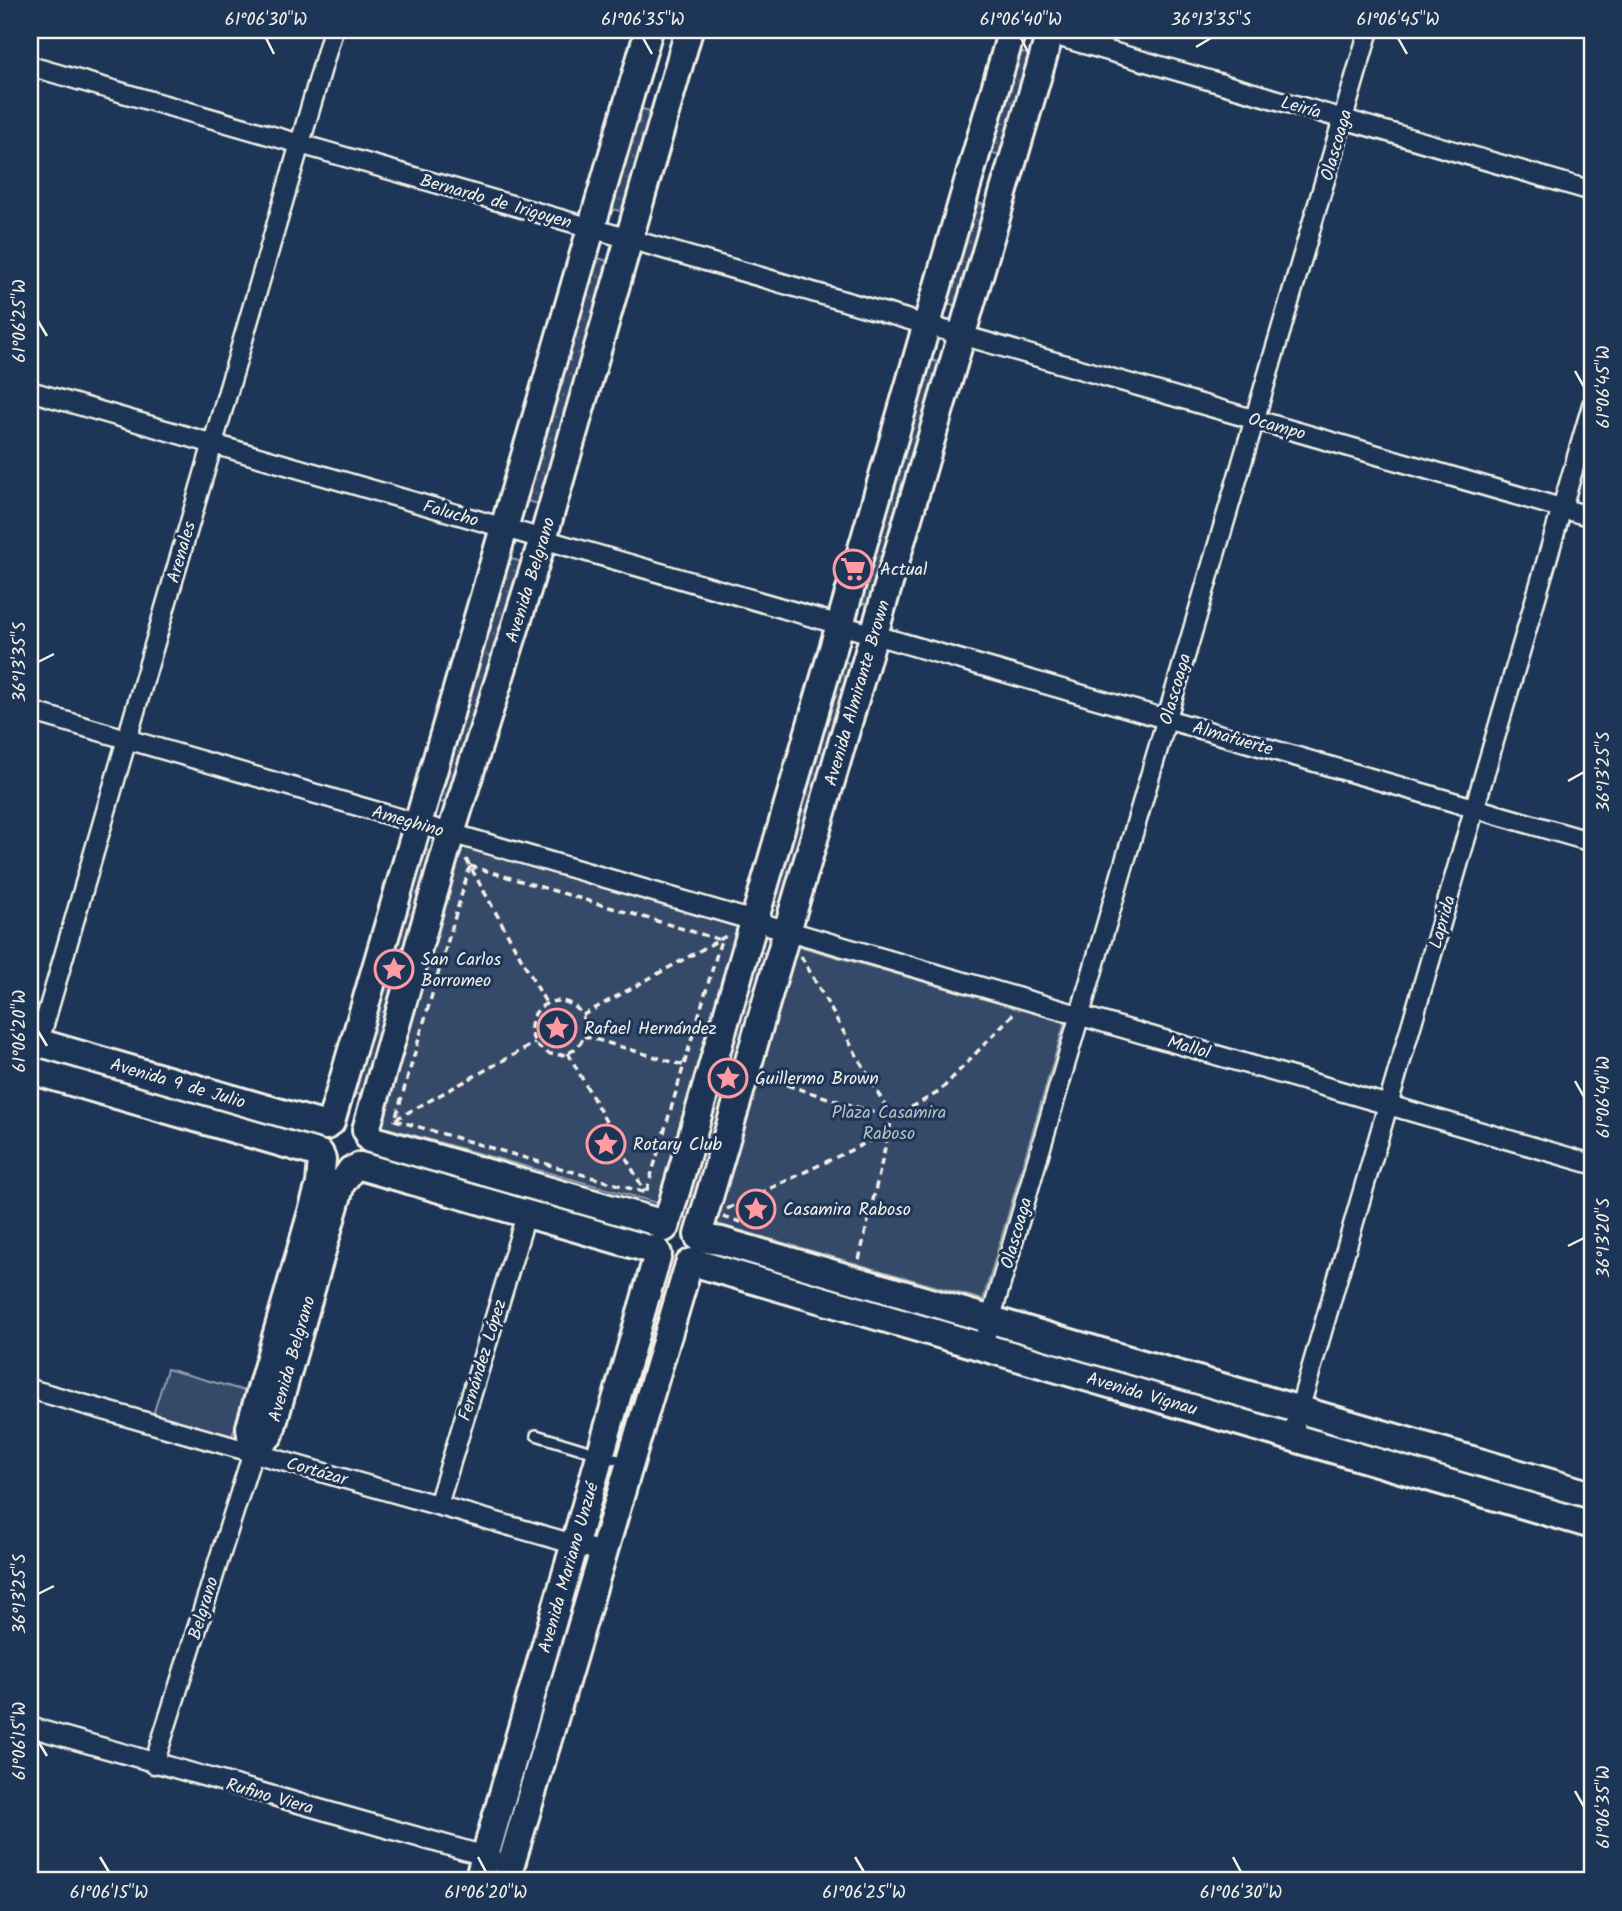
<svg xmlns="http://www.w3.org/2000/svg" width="1622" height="1911" font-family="Kalam,sans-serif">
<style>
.grass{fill:url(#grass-dots);stroke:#949ea8;stroke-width:2}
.park{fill:#354a67;stroke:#949ea8;stroke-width:2}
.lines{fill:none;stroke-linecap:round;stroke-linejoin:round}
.lane-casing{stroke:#f4f1e8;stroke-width:14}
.street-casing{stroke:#f4f1e8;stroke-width:23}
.secondary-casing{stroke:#f4f1e8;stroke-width:32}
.path{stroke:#f4f1e8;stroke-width:3.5;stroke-dasharray:7 5;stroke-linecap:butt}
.lane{stroke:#1d3557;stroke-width:9}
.street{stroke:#1d3557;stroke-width:18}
.secondary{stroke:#1d3557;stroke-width:26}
.ticks{fill:none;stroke:#f4f1e8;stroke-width:2.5}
.labels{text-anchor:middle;stroke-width:6;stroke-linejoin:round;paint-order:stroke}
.street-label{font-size:18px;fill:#f4f1e8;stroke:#1d3557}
.poi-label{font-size:18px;fill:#f4f1e8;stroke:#1d3557;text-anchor:start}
.park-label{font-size:18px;fill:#bbbfc1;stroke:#1d3557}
.neatline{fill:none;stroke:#f4f1e8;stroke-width:2.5}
.ticks-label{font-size:18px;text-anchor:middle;fill:#f4f1e8}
</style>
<defs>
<pattern id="grass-dots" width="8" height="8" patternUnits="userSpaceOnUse" patternTransform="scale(1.75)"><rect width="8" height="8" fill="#354a67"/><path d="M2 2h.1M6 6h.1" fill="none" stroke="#53657d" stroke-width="1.8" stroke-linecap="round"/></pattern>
</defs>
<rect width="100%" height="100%" fill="#1d3557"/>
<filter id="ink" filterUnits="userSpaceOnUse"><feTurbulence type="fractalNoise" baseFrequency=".0143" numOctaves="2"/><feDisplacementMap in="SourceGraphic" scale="14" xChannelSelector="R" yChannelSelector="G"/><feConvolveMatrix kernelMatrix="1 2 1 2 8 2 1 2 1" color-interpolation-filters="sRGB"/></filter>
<g filter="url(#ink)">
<!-- grass -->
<path class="grass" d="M 1017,51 L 1033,56 L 1004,156 L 988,152 Z
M 638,108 L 654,112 L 624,212 L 608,208 Z
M 973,202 L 990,206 L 960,307 L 944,302 Z
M 591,256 L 608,261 L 539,504 L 522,500 Z
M 928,359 L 944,364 L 876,607 L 859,602 Z
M 505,557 L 522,562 L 453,805 L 436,801 Z
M 836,659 L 853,664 L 784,908 L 767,903 Z
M 419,848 L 436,853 L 367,1097 L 350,1092 Z
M 754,950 L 771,955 L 702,1198 L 685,1194 Z
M 58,1056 L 309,1131 L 305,1144 L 54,1069 Z
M 390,1152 L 641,1226 L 637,1239 L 386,1165 Z
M 717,1246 L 969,1320 L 965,1333 L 714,1259 Z
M 666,1278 L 669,1279 L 621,1444 L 617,1443 Z
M 1015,1334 L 1267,1409 L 1263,1421 L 1011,1347 Z
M 1321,1420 L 1572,1495 L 1568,1508 L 1317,1433 Z
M 582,1561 L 586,1562 L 506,1834 L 503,1833 Z"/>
<!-- park -->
<path class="park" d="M 452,842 L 745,926 L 661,1204 L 377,1125 Z
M 795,945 L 1065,1022 L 983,1300 L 714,1223 Z
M 167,1369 L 245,1391 L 232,1437 L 153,1415 Z"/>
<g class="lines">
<defs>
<path id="lane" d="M 536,1435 L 628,1463"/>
<path id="street" d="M 1036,30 L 1592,191
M 30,66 L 1592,517
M 30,391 L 1592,842
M 30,711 L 1592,1164
M 36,1052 L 333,30
M 982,1348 L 1369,30
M 30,1389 L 605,1553
M 1291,1438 L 1592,405
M 438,1505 L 526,1215
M 30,1727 L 485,1856 L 510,1868
M 154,1764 L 253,1452"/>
<g id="secondary">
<path id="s1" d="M 30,1040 L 326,1126"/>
<path d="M 30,1070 L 320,1154"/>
<path d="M 331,1122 L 649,30"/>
<path id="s2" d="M 366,1130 L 451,833 L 543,539 L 689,30"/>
<path d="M 370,1139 L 654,1221 L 664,1228"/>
<path d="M 360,1166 L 656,1251"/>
<path d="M 666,1226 L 1012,30"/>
<path id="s3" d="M 698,1235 L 1051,30"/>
<path d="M 699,1238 L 721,1241 L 1592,1495"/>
<path id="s4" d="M 692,1262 L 1592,1525"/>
<path d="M 253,1452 L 250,1427 L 320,1184 L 322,1159"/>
<path id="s5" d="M 253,1452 L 270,1434 L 341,1184 L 351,1170"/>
<path id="s6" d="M 478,1881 L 658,1254"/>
<path d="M 506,1881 L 689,1264"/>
</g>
</defs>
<!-- lane casing -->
<use href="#lane" class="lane-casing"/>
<!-- street casing -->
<use href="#street" class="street-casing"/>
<!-- secondary casing -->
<use href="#secondary" class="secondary-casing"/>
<!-- path -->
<path class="path" d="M 466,859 L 546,1003
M 470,866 L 721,940 L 646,1193 L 395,1120 Z
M 801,956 L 892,1118 L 859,1260
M531 1028a27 27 0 1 1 54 0a27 27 0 1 1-54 0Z
M 583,1015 L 728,935
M 584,1036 L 683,1065
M 568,1053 L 645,1192
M 764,1078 L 892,1118 L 939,1092 L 1014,1013
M 396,1119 L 535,1043
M 727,1209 L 889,1132
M 723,1217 L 756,1226"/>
<!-- lane -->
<use href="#lane" class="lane"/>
<!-- street -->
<use href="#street" class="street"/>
<!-- secondary -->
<use href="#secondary" class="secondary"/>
</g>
</g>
<!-- ticks -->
<path class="ticks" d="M 266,38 L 274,54M 643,38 L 652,54M 1021,38 L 1029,54M 1398,38 L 1407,54M 1196,47 L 1211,38M 38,321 L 47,336M 1575,371 L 1584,387M 38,662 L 54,654M 1568,781 L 1584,772M 38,1031 L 47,1046M 1575,1081 L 1584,1097M 1568,1246 L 1584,1238M 38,1594 L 54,1586M 38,1741 L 47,1756M 1575,1791 L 1584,1807M 100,1857 L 109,1872M 478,1857 L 486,1872M 855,1857 L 864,1872M 1233,1857 L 1241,1872"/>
<!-- icons -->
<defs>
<symbol id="supermarket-ring" viewBox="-11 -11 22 22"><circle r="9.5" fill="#1d3557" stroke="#ff9aa2" stroke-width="1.5"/><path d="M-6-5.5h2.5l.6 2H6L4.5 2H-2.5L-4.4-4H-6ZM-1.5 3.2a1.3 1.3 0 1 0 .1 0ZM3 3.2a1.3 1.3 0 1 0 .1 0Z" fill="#ff9aa2"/></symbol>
<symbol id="sight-ring" viewBox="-11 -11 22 22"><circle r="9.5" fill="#1d3557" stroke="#ff9aa2" stroke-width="1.5"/><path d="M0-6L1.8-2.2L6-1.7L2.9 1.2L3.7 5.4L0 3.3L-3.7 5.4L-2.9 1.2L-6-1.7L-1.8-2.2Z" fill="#ff9aa2"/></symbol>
</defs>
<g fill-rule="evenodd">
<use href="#supermarket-ring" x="831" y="547" width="44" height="44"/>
<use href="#sight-ring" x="372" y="947" width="44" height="44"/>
<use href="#sight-ring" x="535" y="1006" width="44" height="44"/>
<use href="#sight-ring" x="706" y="1056" width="44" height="44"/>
<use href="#sight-ring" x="584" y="1122" width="44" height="44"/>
<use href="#sight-ring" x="734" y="1187" width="44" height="44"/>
</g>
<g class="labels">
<!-- street labels -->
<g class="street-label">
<text transform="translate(1301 107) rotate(16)" y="6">Leiría</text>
<text transform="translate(1336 145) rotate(-74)" y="6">Olascoaga</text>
<text transform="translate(496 201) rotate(16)" y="6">Bernardo de Irigoyen</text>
<text transform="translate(1277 426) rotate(16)" y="6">Ocampo</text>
<text transform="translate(451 513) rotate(16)" y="6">Falucho</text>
<text transform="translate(181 552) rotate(-74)" y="6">Arenales</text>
<text dy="6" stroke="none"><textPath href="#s2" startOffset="574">Avenida Belgrano</textPath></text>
<text transform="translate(1175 689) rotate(-74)" y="6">Olascoaga</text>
<text dy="6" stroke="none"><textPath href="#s3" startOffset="565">Avenida Almirante Brown</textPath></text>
<text transform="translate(1233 738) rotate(16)" y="6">Almafuerte</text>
<text transform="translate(408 821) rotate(16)" y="6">Ameghino</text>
<text transform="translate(1442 922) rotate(-74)" y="6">Laprida</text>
<text transform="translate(1189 1047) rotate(16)" y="6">Mallol</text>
<text dy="6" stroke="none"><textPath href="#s1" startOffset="154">Avenida 9 de Julio</textPath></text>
<text transform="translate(1016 1233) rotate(-74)" y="6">Olascoaga</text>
<text dy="6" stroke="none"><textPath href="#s5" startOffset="103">Avenida Belgrano</textPath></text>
<text transform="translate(482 1360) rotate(-73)" y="6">Fernández López</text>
<text dy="6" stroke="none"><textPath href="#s4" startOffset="469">Avenida Vignau</textPath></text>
<text transform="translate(317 1471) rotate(16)" y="6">Cortázar</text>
<text dy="6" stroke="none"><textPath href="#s6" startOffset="326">Avenida Mariano Unzué</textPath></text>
<text transform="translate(203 1608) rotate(-73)" y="6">Belgrano</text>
<text transform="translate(270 1796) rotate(16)" y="6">Rufino Viera</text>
</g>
<!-- poi labels -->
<g class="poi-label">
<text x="880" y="575">Actual</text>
<text x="421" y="965">San Carlos<tspan x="421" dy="21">Borromeo</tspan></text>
<text x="584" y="1034">Rafael Hernández</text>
<text x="755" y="1084">Guillermo Brown</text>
<text x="633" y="1150">Rotary Club</text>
<text x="783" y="1215">Casamira Raboso</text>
</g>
<!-- park labels -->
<g class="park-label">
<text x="889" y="1118">Plaza Casamira<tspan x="889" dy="21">Raboso</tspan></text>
</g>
</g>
<!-- margin -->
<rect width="1622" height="1911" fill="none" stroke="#1d3557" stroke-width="77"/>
<rect x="38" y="38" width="1546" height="1834" class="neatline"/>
<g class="ticks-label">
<text x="266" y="25">61°06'30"W</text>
<text x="643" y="25">61°06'35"W</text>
<text x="1021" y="25">61°06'40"W</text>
<text x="1211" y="25">36°13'35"S</text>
<text x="1398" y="25">61°06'45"W</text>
<text transform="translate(19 321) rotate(-90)" y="6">61°06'25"W</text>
<text transform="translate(1603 387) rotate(-90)" y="6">61°06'45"W</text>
<text transform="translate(19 662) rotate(-90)" y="6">36°13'35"S</text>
<text transform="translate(1603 772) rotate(-90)" y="6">36°13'25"S</text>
<text transform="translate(19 1031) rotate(-90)" y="6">61°06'20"W</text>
<text transform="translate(1603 1097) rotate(-90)" y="6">61°06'40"W</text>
<text transform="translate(1603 1238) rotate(-90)" y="6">36°13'20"S</text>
<text transform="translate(19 1594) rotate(-90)" y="6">36°13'25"S</text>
<text transform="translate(19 1741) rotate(-90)" y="6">61°06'15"W</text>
<text transform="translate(1603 1807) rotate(-90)" y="6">61°06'35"W</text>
<text x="109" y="1898">61°06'15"W</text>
<text x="486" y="1898">61°06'20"W</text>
<text x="864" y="1898">61°06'25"W</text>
<text x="1241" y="1898">61°06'30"W</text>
</g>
</svg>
